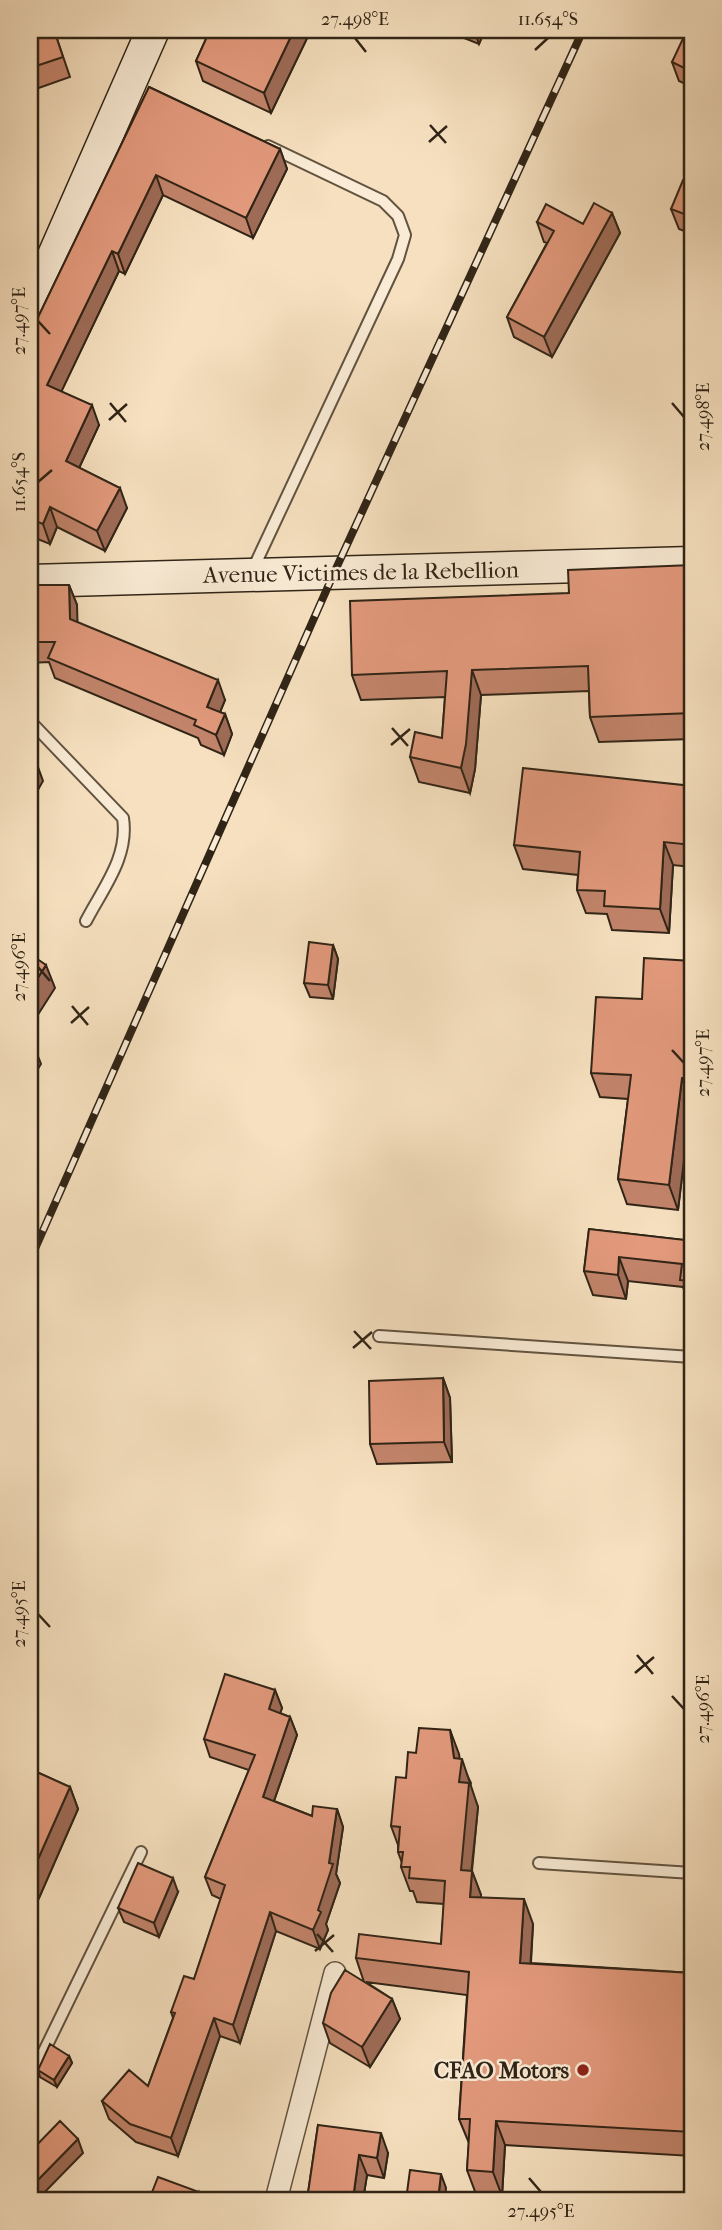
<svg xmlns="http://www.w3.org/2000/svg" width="722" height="2230" font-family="'IM FELL French Canon',serif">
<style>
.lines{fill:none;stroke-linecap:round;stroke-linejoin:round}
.lane-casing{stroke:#625340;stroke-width:14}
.street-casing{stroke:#625340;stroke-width:24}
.secondary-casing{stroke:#302416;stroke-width:35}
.lane{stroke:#f9ebd5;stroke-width:10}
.street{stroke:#f9ebd5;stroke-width:21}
.secondary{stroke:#f9ebd5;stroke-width:32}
.rail-casing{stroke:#302416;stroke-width:8}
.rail{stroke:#f9ebd5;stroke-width:5;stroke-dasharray:16;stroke-linecap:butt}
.wall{fill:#c2846b;stroke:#302416;stroke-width:2}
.shaded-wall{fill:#9e6b57;stroke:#302416;stroke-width:2}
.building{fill:#e2997c;stroke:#302416;stroke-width:2}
.ticks{fill:none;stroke:#302416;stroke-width:2.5}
.poi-dot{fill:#8f2418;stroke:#f9ebd5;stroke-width:2.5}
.labels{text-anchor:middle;stroke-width:5;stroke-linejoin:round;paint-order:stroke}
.street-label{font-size:23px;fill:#302416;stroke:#f9ebd5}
.poi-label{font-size:23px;font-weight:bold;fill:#302416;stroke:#f9ebd5;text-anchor:end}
.neatline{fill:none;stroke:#302416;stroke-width:2.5}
.ticks-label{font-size:18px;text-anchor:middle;fill:#302416}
</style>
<rect width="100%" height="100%" fill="#f6e0bf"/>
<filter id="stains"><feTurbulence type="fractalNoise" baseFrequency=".00286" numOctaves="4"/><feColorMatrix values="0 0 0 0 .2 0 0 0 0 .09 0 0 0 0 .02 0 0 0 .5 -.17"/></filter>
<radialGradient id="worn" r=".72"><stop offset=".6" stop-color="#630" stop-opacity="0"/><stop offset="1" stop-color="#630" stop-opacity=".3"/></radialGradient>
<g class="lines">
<defs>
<path id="lane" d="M 253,569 L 398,259 L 405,235 L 398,216 L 383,201 L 268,146
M 30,721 L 123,818 C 129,857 103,888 86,921
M 379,1336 L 692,1357
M 539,1863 L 692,1873
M 30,2080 L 141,1852"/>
<path id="street" d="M 276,2200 L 335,1973"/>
<path id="secondary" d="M 30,310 L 153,30
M 30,581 L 692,563"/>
</defs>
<!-- lane casing -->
<use href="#lane" class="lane-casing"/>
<!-- street casing -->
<use href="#street" class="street-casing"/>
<!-- secondary casing -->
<use href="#secondary" class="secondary-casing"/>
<!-- lane -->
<use href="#lane" class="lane"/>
<!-- street -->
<use href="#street" class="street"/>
<!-- secondary -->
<use href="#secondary" class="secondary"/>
<defs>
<path id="rail" d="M 30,1260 L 334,573 L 583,30"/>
</defs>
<!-- rail casing -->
<use href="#rail" class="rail-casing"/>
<!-- rail -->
<use href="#rail" class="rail"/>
</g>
<!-- wall -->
<path class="wall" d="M 30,30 L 54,30 L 70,77 L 30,91 Z
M 210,30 L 311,30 L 271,113 L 203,81 L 196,61 Z
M 453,30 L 485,30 L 479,44 L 454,34 Z
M 692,30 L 692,87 L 679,81 L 672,62 Z
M 149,87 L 280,149 L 287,169 L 253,238 L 163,195 L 125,274 L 119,271 L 61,391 L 99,425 L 79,468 L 127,508 L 105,551 L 57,527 L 50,544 L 30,536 L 30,334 Z
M 692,184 L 692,234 L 679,229 L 671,209 Z
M 612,213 L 620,233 L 552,357 L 514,337 L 507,317 L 547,243 L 544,242 L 537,222 L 583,224 Z
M 692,565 L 692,739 L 599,742 L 590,717 L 589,691 L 481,695 L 475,769 L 470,793 L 419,782 L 410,757 L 442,738 L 445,697 L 361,700 L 352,675 L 569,593 Z
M 30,585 L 69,585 L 77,605 L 77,622 L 225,700 L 220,712 L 225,714 L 232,734 L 224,755 L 201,745 L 198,738 L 55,678 L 49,662 L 30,663 Z
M 692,786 L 692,867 L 673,865 L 669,933 L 612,930 L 607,914 L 586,913 L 577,890 L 578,875 L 523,869 L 514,845 Z
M 333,945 L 338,959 L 333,999 L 310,997 L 304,983 Z
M 692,961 L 692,1103 L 691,1102 L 678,1210 L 627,1204 L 618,1179 L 628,1099 L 600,1097 L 591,1073 L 642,999 Z
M 692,1196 L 692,1304 L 689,1304 L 683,1287 L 628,1281 L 626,1299 L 593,1295 L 584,1271 L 589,1229 L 684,1240 Z
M 443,1378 L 450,1398 L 452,1462 L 377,1464 L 370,1444 Z
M 275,1690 L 282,1708 L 280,1713 L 290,1717 L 297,1735 L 274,1801 L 312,1816 L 337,1809 L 343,1827 L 336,1874 L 340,1883 L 326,1924 L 328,1930 L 320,1949 L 276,1931 L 240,2043 L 220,2036 L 178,2156 L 136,2142 L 109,2119 L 102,2101 L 148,2086 L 173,2018 L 171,2012 L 194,1979 L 221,1899 L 212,1895 L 205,1877 L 249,1770 L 210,1757 L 204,1739 Z
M 450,1730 L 459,1759 L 471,1783 L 470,1786 L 478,1807 L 472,1871 L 481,1895 L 480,1897 L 533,1924 L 531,1963 L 692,1973 L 692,2156 L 505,2145 L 502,2196 L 476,2194 L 467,2170 L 469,2143 L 459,2119 L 467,1995 L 366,1982 L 392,1999 L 400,2019 L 370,2067 L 330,2043 L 323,2023 L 364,1982 L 356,1958 L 441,1944 L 444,1904 L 417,1902 L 413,1891 L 410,1891 L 401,1867 L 402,1863 L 398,1852 L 398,1845 L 391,1826 L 406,1778 L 416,1753 Z
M 30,1769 L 70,1787 L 78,1809 L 39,1898 L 30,1894 Z
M 178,1892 L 159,1937 L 124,1922 L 118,1908 Z
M 69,2056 L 72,2063 L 57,2087 L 40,2077 L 38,2070 Z
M 318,2125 L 388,2153 L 384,2178 L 367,2175 L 363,2200 L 311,2200 L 308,2193 Z"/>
<!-- shaded-wall -->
<path class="shaded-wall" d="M 294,30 L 311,30 L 271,113 L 264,93 Z
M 474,30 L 485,30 L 479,44 Z
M 280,149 L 287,169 L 253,238 L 246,218 Z
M 156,175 L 163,195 L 125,274 L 118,254 Z
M 612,213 L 620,233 L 552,357 L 544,337 Z
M 112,251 L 119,271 L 55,405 L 47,385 Z
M 92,405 L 99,425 L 73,481 L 66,461 Z
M 120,488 L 127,508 L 105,551 L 97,531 Z
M 50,507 L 57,527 L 50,544 L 43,524 Z
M 69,585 L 77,605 L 78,639 L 70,619 Z
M 472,670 L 481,695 L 475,769 L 470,793 L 461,768 Z
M 218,680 L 225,700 L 214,727 L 207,707 Z
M 225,714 L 232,734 L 224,755 L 216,735 Z
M 30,750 L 33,759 L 34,756 L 43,781 L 30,804 Z
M 664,842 L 673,865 L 669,933 L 660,909 Z
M 333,945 L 338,959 L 333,999 L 328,985 Z
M 46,965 L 55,988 L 30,1027 L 30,990 Z
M 32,1041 L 41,1064 L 30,1082 L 30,1045 Z
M 682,1078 L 691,1102 L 678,1210 L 669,1185 Z
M 619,1257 L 628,1281 L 626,1299 L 618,1275 Z
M 443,1378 L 450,1398 L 452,1462 L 444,1442 Z
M 275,1690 L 282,1708 L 275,1728 L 269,1709 Z
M 290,1717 L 297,1735 L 269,1815 L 263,1797 Z
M 450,1730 L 459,1754 L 461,1767 L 462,1759 L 478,1807 L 469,1894 L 461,1870 L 454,1758 Z
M 70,1787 L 78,1809 L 39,1898 L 31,1875 Z
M 337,1809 L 343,1827 L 336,1874 L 340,1883 L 326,1924 L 328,1930 L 320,1949 L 313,1930 L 329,1863 Z
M 472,1871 L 481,1895 L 479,1921 L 470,1897 Z
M 173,1878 L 178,1892 L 159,1937 L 154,1923 Z
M 524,1899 L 533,1924 L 529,1987 L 520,1963 Z
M 270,1912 L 276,1931 L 240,2043 L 233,2025 Z
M 392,1999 L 400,2019 L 370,2067 L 362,2047 Z
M 214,2018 L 220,2036 L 178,2156 L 171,2138 Z
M 69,2056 L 72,2063 L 57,2087 L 54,2080 Z
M 496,2121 L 505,2145 L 502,2196 L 493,2172 Z
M 381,2133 L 388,2153 L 384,2178 L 377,2158 Z
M 78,2139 L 83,2153 L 37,2200 L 30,2200 L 30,2188 Z
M 359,2155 L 367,2175 L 363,2200 L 353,2200 Z
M 441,2174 L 446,2188 L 445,2200 L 438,2200 Z
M 199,2192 L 202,2200 L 196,2200 Z"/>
<!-- building -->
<path class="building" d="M 30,30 L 54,30 L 63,57 L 30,68 Z
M 210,30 L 294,30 L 264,93 L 196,61 Z
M 687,30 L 692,30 L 692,72 L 672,62 Z
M 149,87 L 280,149 L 246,218 L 156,175 L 118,254 L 112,251 L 47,385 L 92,405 L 66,461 L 120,488 L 97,531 L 50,507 L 43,524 L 30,519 L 30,334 Z
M 683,180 L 692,184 L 692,217 L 671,209 Z
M 594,203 L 612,213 L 544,337 L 507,317 L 554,231 L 537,222 L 546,204 L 583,224 Z
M 689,358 L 692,358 L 692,468 Z
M 692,565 L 692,713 L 590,717 L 588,666 L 472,670 L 466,744 L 461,768 L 410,757 L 415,732 L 442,738 L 447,671 L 352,675 L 350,601 L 569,593 L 568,570 Z
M 30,585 L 69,585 L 70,619 L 218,680 L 207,707 L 225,714 L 216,735 L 194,725 L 196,720 L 48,658 L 55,642 L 30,642 Z
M 30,754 L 34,756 L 30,764 Z
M 523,768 L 692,786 L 692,845 L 664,842 L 660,909 L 604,906 L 605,891 L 577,890 L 580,852 L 514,845 Z
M 309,942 L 333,945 L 328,985 L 304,983 Z
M 30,954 L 46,965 L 30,990 Z
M 644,958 L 692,961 L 692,1079 L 682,1078 L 669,1185 L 618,1179 L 631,1075 L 591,1073 L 596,997 L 642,999 Z
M 688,1196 L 692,1196 L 692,1281 L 680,1280 L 682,1264 L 619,1257 L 618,1275 L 584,1271 L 589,1229 L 684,1240 Z
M 443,1378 L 444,1442 L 370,1444 L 369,1381 Z
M 225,1674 L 275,1690 L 269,1709 L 290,1717 L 263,1797 L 312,1816 L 313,1806 L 337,1809 L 329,1863 L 333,1864 L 318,1910 L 321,1912 L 313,1930 L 270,1912 L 233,2025 L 214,2018 L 171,2138 L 130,2124 L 102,2101 L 129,2070 L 148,2086 L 175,2013 L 171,2012 L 184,1976 L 194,1979 L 225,1885 L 205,1877 L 255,1755 L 204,1739 Z
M 419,1728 L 450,1730 L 454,1758 L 462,1759 L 459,1782 L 469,1783 L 461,1870 L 472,1871 L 470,1897 L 524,1899 L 520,1963 L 692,1973 L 692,2132 L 496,2121 L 493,2172 L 467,2170 L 470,2119 L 459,2119 L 469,1972 L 356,1958 L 359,1934 L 441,1944 L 445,1881 L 409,1878 L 410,1867 L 401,1867 L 403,1852 L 398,1852 L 400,1827 L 391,1826 L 396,1777 L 406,1778 L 408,1752 L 416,1753 Z
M 30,1769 L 70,1787 L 31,1875 L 30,1875 Z
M 138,1863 L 173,1878 L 154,1923 L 118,1908 Z
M 345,1970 L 392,1999 L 362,2047 L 323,2023 L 331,1993 Z
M 50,2044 L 69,2056 L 54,2080 L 38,2070 Z
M 60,2121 L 78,2139 L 30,2188 L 30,2152 Z
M 318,2125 L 381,2133 L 377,2158 L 359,2155 L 353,2199 L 308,2193 Z
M 410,2170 L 441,2174 L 438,2200 L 406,2200 Z
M 158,2177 L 199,2192 L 196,2200 L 149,2200 Z"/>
<!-- ticks -->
<path class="ticks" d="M 355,38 L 366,52M 535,50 L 548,38M 430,125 L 446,143M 429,142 L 447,126M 38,321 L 50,334M 110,403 L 126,422M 672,403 L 684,417M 109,420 L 127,404M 38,482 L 52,470M 392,728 L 408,746M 391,745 L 410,729M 38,967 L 50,981M 72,1006 L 88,1025M 71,1023 L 89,1007M 672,1050 L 684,1063M 354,1331 L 371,1349M 353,1348 L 372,1332M 38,1614 L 50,1627M 637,1655 L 653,1674M 635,1673 L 654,1657M 672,1696 L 684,1709M 317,1934 L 333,1952M 315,1951 L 334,1935M 529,2178 L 541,2192"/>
<!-- markers -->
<circle class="poi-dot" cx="583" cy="2070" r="7"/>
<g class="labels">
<!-- street labels -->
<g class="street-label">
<text transform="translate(361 572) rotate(-1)" y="8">Avenue Victimes de la Rebellion</text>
</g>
<!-- poi labels -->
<g class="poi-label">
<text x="569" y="2078">CFAO Motors</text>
</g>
</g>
<!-- margin -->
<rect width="722" height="2230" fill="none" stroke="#f6e0bf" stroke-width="77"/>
<rect x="38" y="38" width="646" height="2154" class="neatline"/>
<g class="ticks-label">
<text x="355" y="25">27.498°E</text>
<text x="548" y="25">11.654°S</text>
<text transform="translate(19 321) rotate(-90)" y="6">27.497°E</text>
<text transform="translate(703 417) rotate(-90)" y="6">27.498°E</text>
<text transform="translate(19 482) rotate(-90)" y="6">11.654°S</text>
<text transform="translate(19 967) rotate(-90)" y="6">27.496°E</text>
<text transform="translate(703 1063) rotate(-90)" y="6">27.497°E</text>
<text transform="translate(19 1614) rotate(-90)" y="6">27.495°E</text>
<text transform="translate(703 1709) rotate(-90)" y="6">27.496°E</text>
<text x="541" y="2217">27.495°E</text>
</g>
<rect width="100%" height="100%" filter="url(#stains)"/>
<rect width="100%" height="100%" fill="url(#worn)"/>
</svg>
